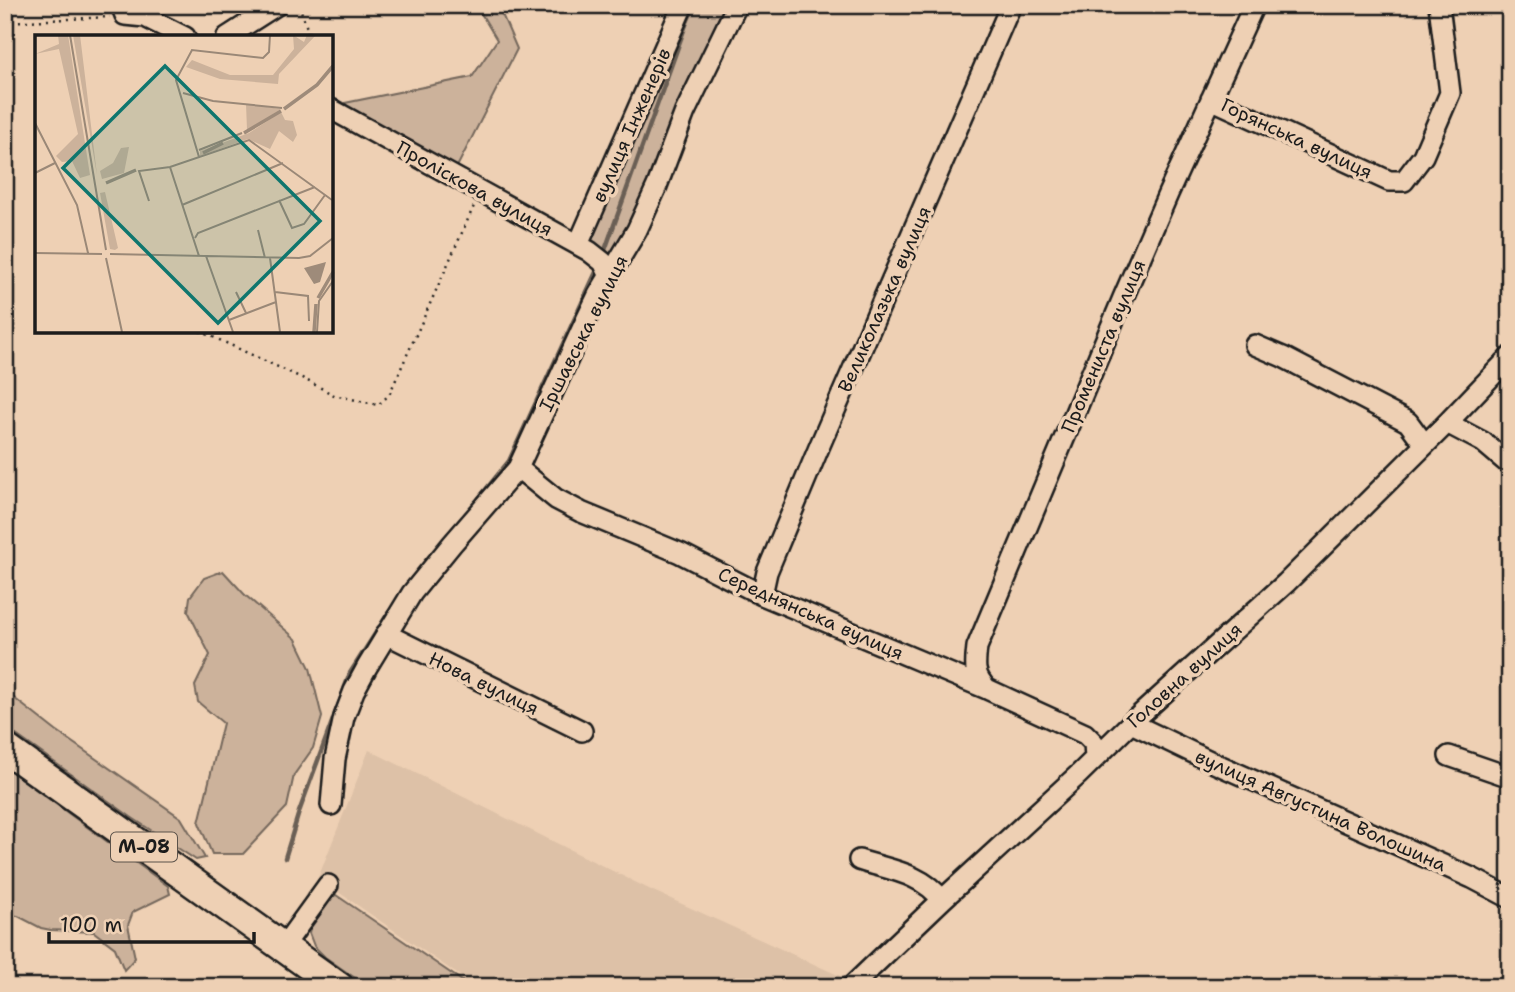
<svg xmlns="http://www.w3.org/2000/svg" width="1515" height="992" font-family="'Shantell Sans',sans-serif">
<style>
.built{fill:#ddc1a7}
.green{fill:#ccb29b;stroke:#74675c;stroke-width:2}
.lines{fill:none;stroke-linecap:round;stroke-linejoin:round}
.stream{stroke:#6a5f54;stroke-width:4.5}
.minor-casing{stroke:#1c1c1c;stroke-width:24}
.highway-casing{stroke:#1c1c1c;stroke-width:33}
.path{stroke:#1c1c1c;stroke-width:2.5;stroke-dasharray:2 5;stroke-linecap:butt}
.minor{stroke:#eed0b4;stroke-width:19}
.highway{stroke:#eed0b4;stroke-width:28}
.labels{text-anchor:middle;stroke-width:7;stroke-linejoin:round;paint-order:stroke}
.shield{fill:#eed0b4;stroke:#5b524a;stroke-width:2}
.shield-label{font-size:18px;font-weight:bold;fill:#1c1c1c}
.street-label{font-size:19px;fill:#1c1c1c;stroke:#eed0b4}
.inset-river{fill:none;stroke:#9e8b7a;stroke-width:3.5}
.inset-road{fill:none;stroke:#9a8877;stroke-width:2}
.view{fill:#0f766e;fill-opacity:0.15;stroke:#0f766e;stroke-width:3.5}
.inset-edge{fill:none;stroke:#1c1c1c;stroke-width:3.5}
</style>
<rect width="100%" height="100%" fill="#eed0b4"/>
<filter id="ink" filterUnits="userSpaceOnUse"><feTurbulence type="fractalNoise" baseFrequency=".0143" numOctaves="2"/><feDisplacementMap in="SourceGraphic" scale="14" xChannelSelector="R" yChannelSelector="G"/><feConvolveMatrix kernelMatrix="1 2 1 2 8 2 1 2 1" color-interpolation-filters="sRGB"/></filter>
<g filter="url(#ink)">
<!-- built -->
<path class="built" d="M 369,750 L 649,889 L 840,976 L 830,987 L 476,987 L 318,878 Z"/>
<!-- green -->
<path class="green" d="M 476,5 L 498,5 L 517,49 L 457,167 L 351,112 L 345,103 L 472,77 L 497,40 Z
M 696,5 L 728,5 L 640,203 L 612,262 L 590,240 Z
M 223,571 L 245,595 L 296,639 L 310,668 L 322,717 L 313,748 L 294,775 L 287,807 L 243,854 L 212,854 L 199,823 L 223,723 L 198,702 L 195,686 L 210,655 L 188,611 L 190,597 L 204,578 Z
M 5,691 L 56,731 L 181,818 L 205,858 L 196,860 L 131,817 L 5,727 Z
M 5,767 L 168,886 L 170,894 L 133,912 L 128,925 L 135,958 L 124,970 L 115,948 L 94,932 L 51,930 L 41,928 L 18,916 L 9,915 L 5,918 Z
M 336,895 L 471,987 L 368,987 L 325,957 L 314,946 L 309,933 L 311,920 L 324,902 Z"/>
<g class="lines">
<!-- stream -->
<path class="stream" d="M 605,250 L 693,5
M 479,498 L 509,461 L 597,270
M 285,858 L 299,812 L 350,673 L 389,612"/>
<defs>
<path id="minor" d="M 121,5 L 125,15 L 145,17 L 185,37
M 227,37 L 277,5
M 1211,99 L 1389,181 L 1404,181 L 1423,156 L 1450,93 L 1439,5
M 331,109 L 589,251 L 603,262 L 610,276
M 578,245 L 683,5
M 1255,345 L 1283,357 L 1408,422 L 1425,445
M 1447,423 L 1483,442 L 1510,465
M 518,468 L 556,499 L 581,512 L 680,553 L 762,595 L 987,689 L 1085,734 L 1094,743 L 1095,758
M 762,595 L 767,572 L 820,445 L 1011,5
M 386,634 L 582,731
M 987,689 C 973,674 975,666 977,647 L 1123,298 L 1168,194 L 1254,5
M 1131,723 L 1212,762 L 1472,878 L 1510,898
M 1449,756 L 1510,777
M 331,805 L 335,759 L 344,717 L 354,691 L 367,667 L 412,593 L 452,544 L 518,468 L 587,318 L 598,295 L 637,230 L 657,186 L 685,112 L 737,5
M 859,860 C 889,870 922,873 942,900
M 283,947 L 328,885
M 851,987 L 942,900 L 1078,775 L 1131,723 L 1286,583 L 1447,423 L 1510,357"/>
<path id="highway" d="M 5,748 L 339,987"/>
</defs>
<!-- minor casing -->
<use href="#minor" class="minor-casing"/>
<!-- highway casing -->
<use href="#highway" class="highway-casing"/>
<!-- path -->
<path class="path" d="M 299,5 L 310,37
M 5,22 L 110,17
M 200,331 L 304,379 L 334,395 L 378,405 L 389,395 L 474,206"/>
<!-- minor -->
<use href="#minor" class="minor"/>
<!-- highway -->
<use href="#highway" class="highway"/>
</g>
</g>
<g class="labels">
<!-- shield labels -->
<rect class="shield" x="111" y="832.5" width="66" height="29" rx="5"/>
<g class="shield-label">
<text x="144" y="853">М-08</text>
</g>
<!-- street labels -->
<g class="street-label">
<text transform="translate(631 125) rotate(-66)" y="7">вулиця Інженерів</text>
<text transform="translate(1297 138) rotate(25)" y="7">Горянська вулиця</text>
<text transform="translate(475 188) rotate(29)" y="7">Проліскова вулиця</text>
<text transform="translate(884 299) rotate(-66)" y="7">Великолазька вулиця</text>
<text transform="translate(583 333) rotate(-63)" y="7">Іршавська вулиця</text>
<text transform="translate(1103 346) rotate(-67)" y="7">Промениста вулиця</text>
<text transform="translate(811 613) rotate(24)" y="7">Середнянська вулиця</text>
<text transform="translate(1184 675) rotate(-42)" y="7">Головна вулиця</text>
<text transform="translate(484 683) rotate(26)" y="7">Нова вулиця</text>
<text transform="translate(1321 810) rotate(24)" y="7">вулиця Августина Волошина</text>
</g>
</g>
<!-- overview -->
<g transform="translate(35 35)">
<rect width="298" height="298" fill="#eed0b4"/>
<path d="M 23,0 L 33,0 L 55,140 L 45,143 L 37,126 L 27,127 L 21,121 L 43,99 L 24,14 L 0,19 L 24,9 ZM 38,0 L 45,0 L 62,140 ZM 258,0 L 269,7 L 272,0 L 281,0 L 244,39 L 243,49 L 185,44 L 151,32 L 157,25 L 195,40 L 238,40 L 259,14 ZM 211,69 L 246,74 L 212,95 ZM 246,77 L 250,85 L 258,86 L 262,100 L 258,107 L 244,96 L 235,114 L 213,104 L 165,121 L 165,116 L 214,98 ZM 94,112 L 89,138 L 67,144 L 65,136 L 78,128 L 86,113 ZM 70,157 L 83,213 L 80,215 L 75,214 L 65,158 Z" fill="#ccb29b"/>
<path d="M 291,227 L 285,247 L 279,249 L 269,233 Z" fill="#9e8b7a"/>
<path class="inset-river" d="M 249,74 L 282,50 L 298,31M 209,98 L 246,76M 168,118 L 188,108M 71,148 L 101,135M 283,263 L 298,237M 279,297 L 281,269"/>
<path class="inset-road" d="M 35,0 L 71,215M 148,58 L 178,66 L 247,73M 0,88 L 42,170 L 53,218M 164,115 L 207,98M 164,122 L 141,45 L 157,15 L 228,23 L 234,17 L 235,0M 135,132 L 164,221M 0,138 L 20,128M 244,165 L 257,193 L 269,189 L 290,160M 114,166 L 104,136 L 135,132 L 214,105 L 297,165M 147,170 L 248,128M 223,195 L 230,223M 160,203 L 163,198 L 280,152M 0,218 L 67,219M 75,219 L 264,223 L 275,221 L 298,203M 171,221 L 198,297M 71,223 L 87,297M 235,223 L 245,297M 201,257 L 211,278M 240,257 L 273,261 L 274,286M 194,285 L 241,267M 282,297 L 284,266 L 298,246"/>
<path class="view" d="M 130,31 L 285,186 L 183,288 L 28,133 Z"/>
<rect width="298" height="298" class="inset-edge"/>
</g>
<!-- margin -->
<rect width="1515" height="992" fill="none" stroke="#eed0b4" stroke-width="28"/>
<rect x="14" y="14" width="1487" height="964" fill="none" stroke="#1c1c1c" stroke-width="2.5" filter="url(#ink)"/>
<!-- scale -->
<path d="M49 932v10h205v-10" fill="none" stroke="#1c1c1c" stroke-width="3.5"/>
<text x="60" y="932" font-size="21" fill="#1c1c1c" stroke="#eed0b4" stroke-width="5" paint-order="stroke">100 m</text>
</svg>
